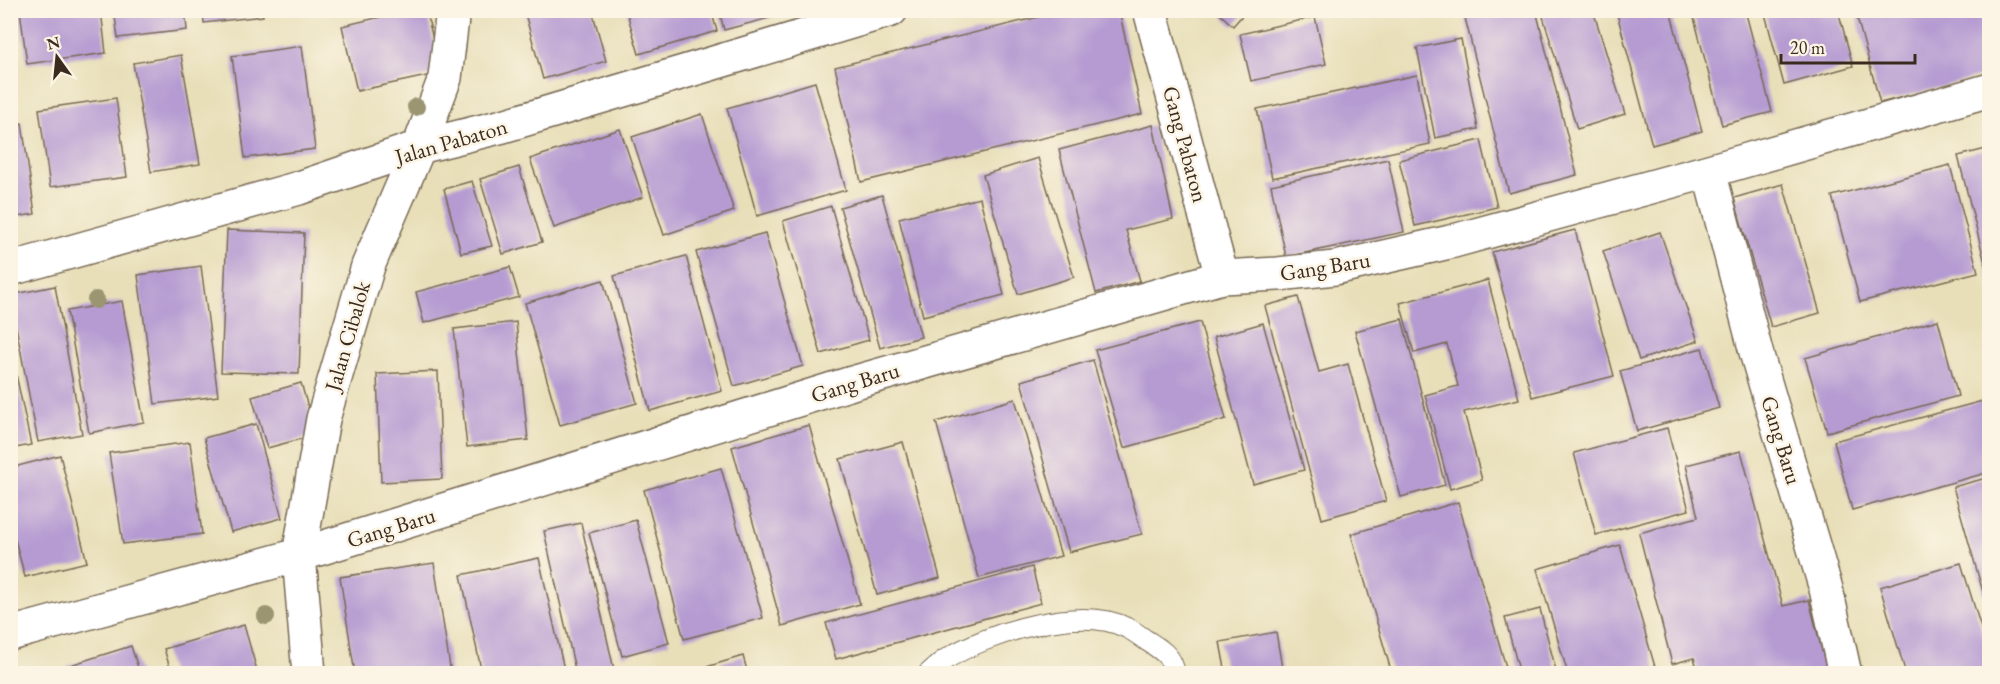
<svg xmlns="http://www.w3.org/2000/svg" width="2000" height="684" font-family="'EB Garamond',serif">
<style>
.building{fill:#b69bd2}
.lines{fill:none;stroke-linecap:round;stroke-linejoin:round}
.service-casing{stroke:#786954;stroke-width:22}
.minor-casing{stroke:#786954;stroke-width:36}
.service{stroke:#fff;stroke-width:20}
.minor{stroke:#fff;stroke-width:33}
.tree{fill:#9b9571}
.labels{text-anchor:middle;stroke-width:5;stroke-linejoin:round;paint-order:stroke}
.street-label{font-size:22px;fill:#3b2a1e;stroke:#fcf5e5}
</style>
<rect width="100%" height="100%" fill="#fcf5e5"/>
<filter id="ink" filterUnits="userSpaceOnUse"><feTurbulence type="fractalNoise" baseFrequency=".0167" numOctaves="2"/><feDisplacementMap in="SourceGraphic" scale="12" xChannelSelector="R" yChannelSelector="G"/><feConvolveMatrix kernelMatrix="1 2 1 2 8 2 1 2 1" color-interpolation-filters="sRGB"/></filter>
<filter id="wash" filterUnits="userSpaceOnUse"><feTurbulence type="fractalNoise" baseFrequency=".008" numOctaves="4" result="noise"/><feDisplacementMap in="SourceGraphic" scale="24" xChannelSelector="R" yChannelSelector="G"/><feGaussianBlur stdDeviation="1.35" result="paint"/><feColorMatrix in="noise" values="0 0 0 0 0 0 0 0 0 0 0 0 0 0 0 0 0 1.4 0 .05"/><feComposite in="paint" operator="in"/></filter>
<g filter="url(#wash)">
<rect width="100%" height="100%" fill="#e8dfb9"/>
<g id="blocks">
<!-- building -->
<path class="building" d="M 20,10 L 101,10 L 106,53 L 27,64 Z
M 114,10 L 185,10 L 187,30 L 118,38 Z
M 203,10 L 263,10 L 263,16 L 204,23 Z
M 410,10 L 426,10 L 441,73 L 357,91 L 342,26 Z
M 524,10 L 592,10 L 606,61 L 543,79 Z
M 626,10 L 711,10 L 717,31 L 639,54 Z
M 719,10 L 772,10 L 773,17 L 724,30 Z
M 1067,10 L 1119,10 L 1142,114 L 861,182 L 835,67 Z
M 1216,10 L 1247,10 L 1233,26 Z
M 1463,10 L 1536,10 L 1577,175 L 1509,193 Z
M 1541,10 L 1593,10 L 1625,114 L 1577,129 Z
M 1616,10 L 1670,10 L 1702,131 L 1652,145 Z
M 1692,10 L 1745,10 L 1772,112 L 1722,125 Z
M 1764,10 L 1838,10 L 1853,66 L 1784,85 Z
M 1855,10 L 1990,10 L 1990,74 L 1880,103 Z
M 1315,17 L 1326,64 L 1251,81 L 1240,34 Z
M 1461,39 L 1478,129 L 1435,138 L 1417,48 Z
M 302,46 L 315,149 L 245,158 L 232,56 Z
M 181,55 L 200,164 L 151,172 L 133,63 Z
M 1417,75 L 1430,144 L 1272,178 L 1257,109 Z
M 815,82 L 846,190 L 757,216 L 727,108 Z
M 116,98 L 127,177 L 50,187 L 39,109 Z
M 702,114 L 734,211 L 664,235 L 632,137 Z
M 22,123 L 35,214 L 10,218 L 10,125 Z
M 1153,125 L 1173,219 L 1126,230 L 1140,281 L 1096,293 L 1059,150 Z
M 620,129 L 643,197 L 554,228 L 530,159 Z
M 1481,140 L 1497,207 L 1415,226 L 1399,160 Z
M 1990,148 L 1990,279 L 1989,279 L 1958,156 Z
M 1038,158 L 1074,277 L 1018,294 L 983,175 Z
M 1388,159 L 1404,232 L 1286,257 L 1271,185 Z
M 1950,165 L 1978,272 L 1860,302 L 1832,196 Z
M 519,167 L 542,242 L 503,254 L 480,179 Z
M 472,181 L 492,246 L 461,253 L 444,189 Z
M 1783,184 L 1820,313 L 1771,327 L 1734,198 Z
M 882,195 L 921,337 L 880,348 L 840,207 Z
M 980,198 L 1004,295 L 923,316 L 899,218 Z
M 831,206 L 869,340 L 821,354 L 783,221 Z
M 227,230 L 304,233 L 299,374 L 221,372 Z
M 1575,230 L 1614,376 L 1532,397 L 1492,252 Z
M 1660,232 L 1698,341 L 1639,360 L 1603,251 Z
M 765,233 L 803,366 L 734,386 L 696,252 Z
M 686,256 L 722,391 L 650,411 L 614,276 Z
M 201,266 L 218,396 L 155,404 L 138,275 Z
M 510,267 L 519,297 L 424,323 L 416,292 Z
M 603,280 L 637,403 L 560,425 L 525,303 Z
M 1488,280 L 1519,399 L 1464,412 L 1482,480 L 1450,489 L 1425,395 L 1458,386 L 1447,344 L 1414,353 L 1400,303 Z
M 55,286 L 82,434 L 38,442 L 10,295 Z
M 1298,297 L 1319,372 L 1348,364 L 1386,501 L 1322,519 L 1265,306 Z
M 122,301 L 144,422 L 89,433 L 67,311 Z
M 1402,319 L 1445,485 L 1401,497 L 1355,331 Z
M 1938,320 L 1958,396 L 1827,432 L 1805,358 Z
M 516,322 L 528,440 L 467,447 L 454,329 Z
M 1200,322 L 1226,419 L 1124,448 L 1095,350 Z
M 1263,323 L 1304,470 L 1253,484 L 1214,337 Z
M 10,346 L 31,445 L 10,449 Z
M 1702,348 L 1719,408 L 1637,431 L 1620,371 Z
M 1093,360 L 1142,534 L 1069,552 L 1021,381 Z
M 438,371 L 442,479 L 381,482 L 377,374 Z
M 301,383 L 316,435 L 267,448 L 252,397 Z
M 1015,399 L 1061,556 L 979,578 L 936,422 Z
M 1990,399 L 1990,472 L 1852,510 L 1834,441 Z
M 256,424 L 282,518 L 231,532 L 204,438 Z
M 809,425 L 860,604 L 782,626 L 732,447 Z
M 1667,428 L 1689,510 L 1596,535 L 1574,453 Z
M 190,442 L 202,534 L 123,544 L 109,453 Z
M 903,442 L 940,578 L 877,595 L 840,459 Z
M 1741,451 L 1783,606 L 1809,600 L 1828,674 L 1699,674 L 1694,658 L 1672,664 L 1639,533 L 1698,517 L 1686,465 Z
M 60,455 L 87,562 L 25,577 L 10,521 L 10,468 Z
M 721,468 L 763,618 L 684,639 L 644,490 Z
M 1990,477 L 1990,613 L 1989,613 L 1953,487 Z
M 1458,502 L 1508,674 L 1392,674 L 1351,534 Z
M 636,520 L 669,643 L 622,656 L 589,533 Z
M 581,523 L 615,674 L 576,674 L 544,531 Z
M 1620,545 L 1657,674 L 1568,674 L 1537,569 Z
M 539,558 L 565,674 L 482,674 L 461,575 Z
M 434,563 L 451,674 L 355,674 L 340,577 Z
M 1961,563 L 1990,657 L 1990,674 L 1906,674 L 1880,587 Z
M 1032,567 L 1041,603 L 836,659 L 826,623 Z
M 1540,609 L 1557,674 L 1520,674 L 1505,618 Z
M 244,625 L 258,674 L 172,674 L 164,649 Z
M 1276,632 L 1283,674 L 1226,674 L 1220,642 Z
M 131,646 L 140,674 L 69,674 L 67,666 Z
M 743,656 L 748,674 L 686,674 L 686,673 Z"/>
</g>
</g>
<g filter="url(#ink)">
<use href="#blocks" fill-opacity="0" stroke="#786954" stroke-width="1.5"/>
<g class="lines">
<defs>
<path id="service" d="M 928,674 C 934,669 940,663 946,659 C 988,633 1081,604 1127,628 C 1134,631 1140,636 1146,640 C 1161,650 1172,655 1175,674"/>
<path id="minor" d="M 1150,10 L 1222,277
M 1709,171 L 1756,352 L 1826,589 L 1845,674
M 10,269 L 299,188 L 419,147 L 503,126 L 891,10
M 10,634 L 299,555 L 852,383 L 1222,277 L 1278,274 L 1335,268 L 1450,242 L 1709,171 L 1990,90
M 309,674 L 299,555 L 323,419 L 368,266 L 419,147 L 445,78 L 453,10"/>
</defs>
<!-- service casing -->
<use href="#service" class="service-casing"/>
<!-- minor casing -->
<use href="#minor" class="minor-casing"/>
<!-- service -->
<use href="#service" class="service"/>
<!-- minor -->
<use href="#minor" class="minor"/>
</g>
<!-- trees -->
<g class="tree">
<circle cx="416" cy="107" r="9"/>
<circle cx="96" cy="300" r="9"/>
<circle cx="266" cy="616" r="9"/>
</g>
</g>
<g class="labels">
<!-- street labels -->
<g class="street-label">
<text transform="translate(451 141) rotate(-16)" y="8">Jalan Pabaton</text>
<text transform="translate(1186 144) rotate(75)" y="8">Gang Pabaton</text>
<text transform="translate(1325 266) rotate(-9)" y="8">Gang Baru</text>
<text transform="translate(347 336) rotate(-74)" y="8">Jalan Cibalok</text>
<text transform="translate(855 382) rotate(-17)" y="8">Gang Baru</text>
<text transform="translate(1782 440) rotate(73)" y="8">Gang Baru</text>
<text transform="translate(391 527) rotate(-17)" y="8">Gang Baru</text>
</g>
</g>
<!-- margin -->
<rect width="2000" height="684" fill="none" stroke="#fcf5e5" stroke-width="36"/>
<!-- north arrow -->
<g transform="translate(57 57) rotate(345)" stroke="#fcf5e5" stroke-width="4.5" paint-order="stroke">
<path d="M0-4.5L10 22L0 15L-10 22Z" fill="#3b2a1e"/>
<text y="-9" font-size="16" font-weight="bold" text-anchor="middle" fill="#3b2a1e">N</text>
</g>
<!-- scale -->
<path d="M1781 54v9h134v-9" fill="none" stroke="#3b2a1e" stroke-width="3"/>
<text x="1790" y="54" font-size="18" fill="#3b2a1e" stroke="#fcf5e5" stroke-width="4.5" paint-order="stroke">20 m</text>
</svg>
